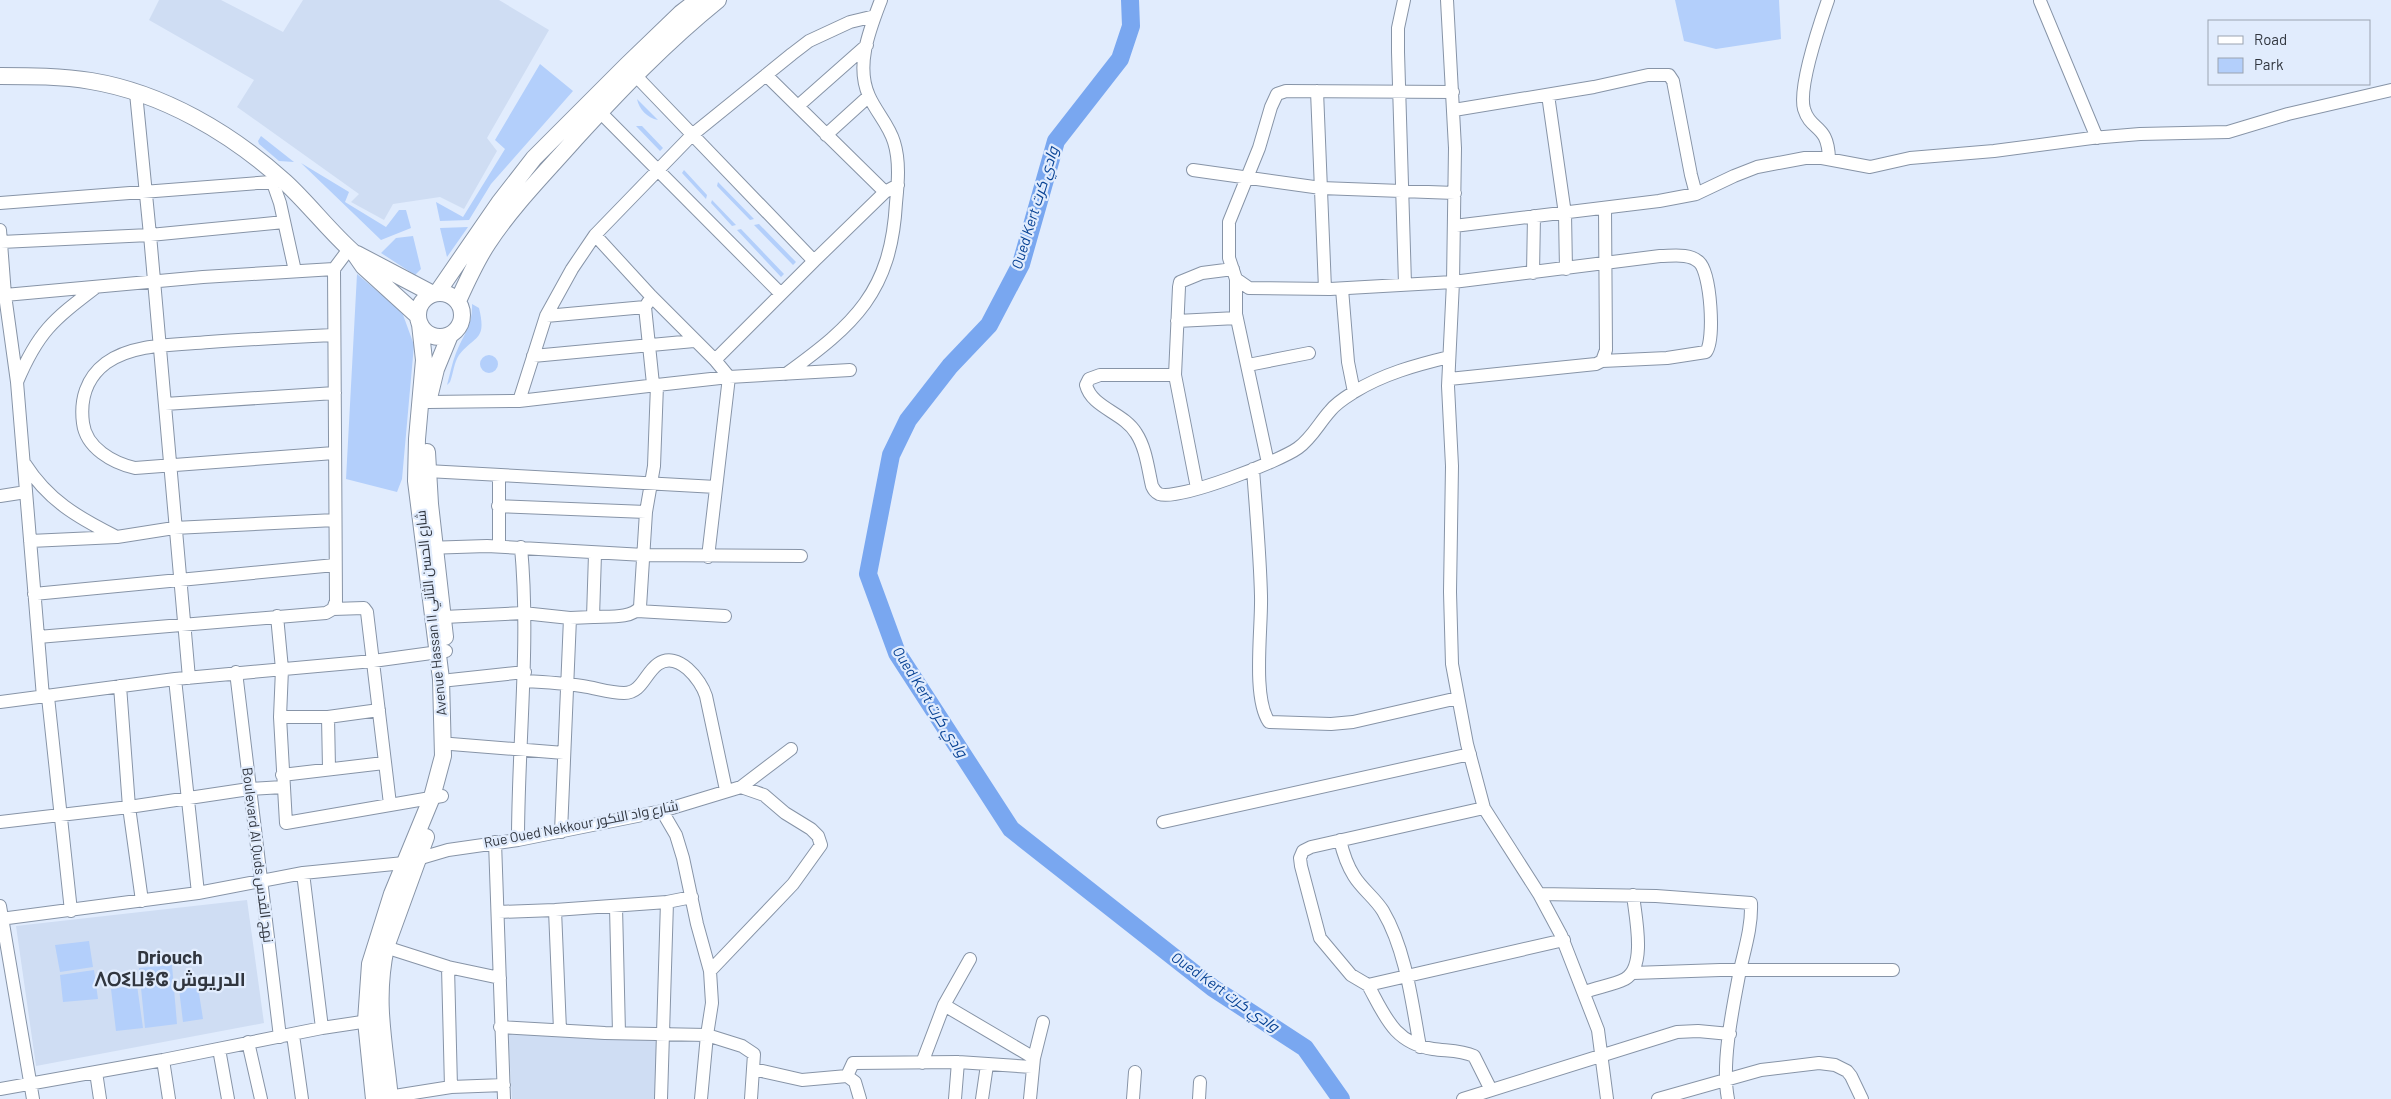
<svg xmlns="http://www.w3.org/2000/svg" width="2391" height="1099" font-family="Barlow,Cairo,'Noto Sans Tifinagh',sans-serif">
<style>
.built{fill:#cfddf3}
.green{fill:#b3cffb}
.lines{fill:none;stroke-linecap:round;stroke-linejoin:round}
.river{stroke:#79a7f0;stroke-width:18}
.minor-casing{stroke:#8794a7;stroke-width:14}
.major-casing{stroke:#8794a7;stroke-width:18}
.minor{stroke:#fff;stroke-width:12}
.major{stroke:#fff;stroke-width:16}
.labels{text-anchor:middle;stroke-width:4.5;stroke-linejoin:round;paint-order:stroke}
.street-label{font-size:14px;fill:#31363f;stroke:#e1ecfd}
.water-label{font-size:15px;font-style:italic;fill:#074294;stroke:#e1ecfd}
.district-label{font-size:19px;font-weight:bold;fill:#31363f;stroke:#e1ecfd}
</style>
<rect width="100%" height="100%" fill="#e1ecfd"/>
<!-- built -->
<path class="built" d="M 159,0 L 221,0 L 283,32 L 303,0 L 499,0 L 549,30 L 487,138 L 497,151 L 464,209 L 440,197 L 393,204 L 384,220 L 351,202 L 359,194 L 237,107 L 254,80 L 149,20 Z
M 247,900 L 264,1023 L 36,1066 L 16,926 Z
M 508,1034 L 658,1041 L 655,1099 L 512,1099 Z"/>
<!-- green -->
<path class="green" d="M 1675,0 L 1779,0 L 1781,39 L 1716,49 L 1684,41 Z
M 540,64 L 573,91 L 491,184 L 469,220 L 440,221 L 436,202 L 463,217 L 505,149 L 495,140 Z
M 637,99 L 658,120 C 647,118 639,109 637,99 Z
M 636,126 L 642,126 L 663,148 L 660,151 Z
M 261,136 L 294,162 L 279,161 L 259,144 L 258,141 Z
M 301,163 L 349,192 L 345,202 L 386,227 L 399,210 L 406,210 L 411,228 L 381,240 Z
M 684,170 L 707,195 L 706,199 L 682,173 Z
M 718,182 L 754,219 L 750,220 L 717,186 Z
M 712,200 L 736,225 L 732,226 L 711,203 Z
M 759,224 L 796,262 L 793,265 L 754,225 Z
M 468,227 L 447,257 L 440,228 Z
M 741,229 L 784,274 L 781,277 L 737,230 Z
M 413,236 L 421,269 L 415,275 L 381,253 L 396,238 Z
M 357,274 L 402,312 L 414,345 L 402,479 L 397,492 L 346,479 Z
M 472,304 L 479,308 C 487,341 475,335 459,355 C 454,362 453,375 450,382 L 447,385 C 450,374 452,363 456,353 C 463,335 473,325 472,304 Z
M480 364a9 9 0 1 1 18 0a9 9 0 1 1-18 0Z
M 89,941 L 93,967 L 60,972 L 55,945 Z
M 172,965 L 177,1024 L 145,1028 L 139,968 Z
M 94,970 L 98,999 L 63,1002 L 60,975 Z
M 137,985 L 143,1028 L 116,1031 L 111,989 Z
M 198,987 L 203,1019 L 183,1022 L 179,989 Z"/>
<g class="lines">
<!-- river -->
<path class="river" d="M 1130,0 L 1131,26 L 1120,59 L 1056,141 L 1021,264 L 989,325 L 950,366 L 908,420 L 891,455 L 868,574 L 897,653 L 1011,829 L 1213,988 L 1305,1048 L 1341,1099"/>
<defs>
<path id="minor" d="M 1404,0 L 1398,28 L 1398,52 L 1405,284
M 1447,0 L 1455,148 L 1453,282 L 1448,386 L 1452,466 L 1450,592 L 1452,664 L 1467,744 L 1484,808 L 1539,894 L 1561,935 L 1598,1030 L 1607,1099
M 1828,0 C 1820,23 1798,87 1804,109 C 1811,132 1828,123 1829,159
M 2040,1 L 2097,138
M 635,75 L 814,261 L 885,192 L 898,185
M 766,75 L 885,192
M 1317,91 L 1325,289
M 1453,92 L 1286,91 L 1277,94 L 1271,107 L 1259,148 L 1229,222 L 1229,258 L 1236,279 L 1249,288 L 1330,289 L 1453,282 L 1660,256 C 1673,256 1689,253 1699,262 C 1711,273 1715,340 1706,352 L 1667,358 L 1602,361
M 136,93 L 150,235 L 189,678
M 1548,95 L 1565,214 L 1566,269
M 798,106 L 867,45
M 1454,110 L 1594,87 L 1648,75 L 1669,75 L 1673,81 L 1691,175 L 1696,194
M 600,112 L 781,294 L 715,360 L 729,377 L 708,557
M 826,135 L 869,96
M 1193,170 L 1321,188 L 1455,193
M 273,183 L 280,203 L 295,271
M 0,203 L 284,181
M 1454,226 L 1659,201 L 1696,194 L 1734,176 L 1757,167 L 1805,158 L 1822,158 L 1870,167 L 1910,158 L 1994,151 L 2092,138 L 2140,134 L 2228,132 L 2288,114 L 2391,90
M 0,230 L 5,295 L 17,382 L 43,697
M 595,235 L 651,296 L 715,360
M 1,242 L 150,235 L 284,222
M 1533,273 L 1534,216
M 1236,279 L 1236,314 L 1268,463
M 1342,289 L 1348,362 L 1354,392
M 781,294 L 814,261
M 5,295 L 203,277 L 334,269
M 649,301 L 645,307 L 653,384
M 546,316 L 645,307
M 1177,321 L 1237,318
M 533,356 L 694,341
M 1248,365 L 1309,353
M 786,374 C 855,324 891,292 896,203 C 898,183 900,161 894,142 C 889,125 876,112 869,96 C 855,65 870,29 881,0
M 1175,375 L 1100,375 L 1089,379 L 1086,385 C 1092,408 1123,412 1136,433 C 1146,448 1148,469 1152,486 C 1154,490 1155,492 1159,494 C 1179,501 1280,461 1298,448 C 1312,438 1319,423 1330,411 C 1336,403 1346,397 1354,392 C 1383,374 1416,365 1449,357
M 1449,379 L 1596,364 L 1602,361 L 1606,350 L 1605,209
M 17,382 C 38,332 53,320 95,288
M 519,401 L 546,316 L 572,269 L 595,235 L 692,135 L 792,54 L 809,41 L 850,22 L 875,16
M 428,402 L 519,401 L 657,385
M 165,404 L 335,393
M 334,453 L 135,468 C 113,463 86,448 83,423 C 80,400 86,378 106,363 C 133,343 176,345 209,342 C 251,339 293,337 334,335
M 25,464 C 48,500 77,517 115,536
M 1253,469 C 1256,511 1260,554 1261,596 C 1262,628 1252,697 1269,722 L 1331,724 L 1353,722 L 1458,698
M 427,471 L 716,487
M 499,475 L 499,547
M 1197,488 L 1175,375 L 1179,287 L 1180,282 L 1202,273 L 1233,269
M 0,496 L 26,492
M 498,506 L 646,512
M 30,541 L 117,537 L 174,528 L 335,520
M 426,548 L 487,546 L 644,555 L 801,556
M 34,594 L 335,565
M 333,609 L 364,608 L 367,612 L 390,804
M 637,611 L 725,616
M 277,616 L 282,669 L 280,717 L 286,823 L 442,796
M 444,617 L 523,613 L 570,618 L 593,617 L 595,554
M 593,617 C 606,616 632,619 640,607 L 646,512 L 654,466 L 657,385 L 729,377 L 850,370
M 38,637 L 326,613 L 333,609 L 336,601 L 334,269 L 349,249
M 236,672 L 280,1037
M 175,679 L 198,893
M 450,680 L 525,672
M 524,681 C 544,682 563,683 582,686 C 596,688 610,693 624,693 C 642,693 645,673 658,664 C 678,650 701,680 706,696 L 726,790
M 120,686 L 129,807 L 142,901
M 48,697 L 71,911
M 0,702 L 175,679 L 373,661 L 446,651
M 280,717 L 328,717 L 329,768
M 328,717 L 379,710
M 451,744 L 564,753
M 282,775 L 384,763
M 741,787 L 791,749
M 1484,808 L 1311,847 L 1303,851 L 1300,858 L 1301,866 L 1320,938 L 1351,975 L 1368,985 L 1564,940
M 662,811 L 676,835 L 683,858 L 697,924 L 710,971 L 712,1003 L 707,1035 L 701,1099
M 0,822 L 129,807 L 249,789 L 283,787
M 1163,822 L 1470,754
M 561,832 L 570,618
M 518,840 C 518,742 530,645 521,547
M 1340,840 C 1343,853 1347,865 1354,876 C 1362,889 1375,898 1383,911 C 1406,950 1412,1003 1420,1047
M 495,842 L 504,1099
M 303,873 L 322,1028
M 1539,894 L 1656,896 L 1751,903 C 1752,926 1745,948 1740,970 C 1733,1007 1721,1063 1728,1099
M 0,906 L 33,1099
M 616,907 L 619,1033
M 555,910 L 560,1030
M 498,912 L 555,910 L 667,902
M 0,919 L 198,893 L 303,873 L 404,863 L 448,850 L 518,840 L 662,811 L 741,787 L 764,795 L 785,813 L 811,829 L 818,836 L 821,845 L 793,884 L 710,971
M 379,945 L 448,967 L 500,978
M 448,967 L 451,1087
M 1633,973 L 1720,970 L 1893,970
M 1368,985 C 1385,1016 1394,1043 1433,1049 C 1447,1051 1461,1050 1474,1056 L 1491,1090
M 1585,992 C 1598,987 1613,985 1625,979 C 1647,967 1635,915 1633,895
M 944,1005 L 1034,1058
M 500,1027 L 605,1033 L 707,1035 L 742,1046 L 754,1054 L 751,1099
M 293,1035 L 302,1099
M 248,1042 L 261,1099
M 219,1049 L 228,1099
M 163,1060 L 169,1099
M 922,1063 L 944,1005 L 970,959
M 753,1069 L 802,1080 L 847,1076 L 855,1082 L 860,1099
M 96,1072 L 100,1099
M 847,1076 L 853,1063 L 958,1062 L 1032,1067
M 0,1089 L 163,1060 L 322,1028 L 375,1020
M 382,1098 L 451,1087 L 504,1085
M 661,1099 L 667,902 L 692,897
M 955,1099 L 958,1062
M 982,1099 L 987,1065
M 1030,1099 L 1034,1058 L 1043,1022
M 1133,1099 L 1135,1072
M 1199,1099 L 1200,1082
M 1463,1099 L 1677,1032 L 1698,1031 L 1730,1034
M 1658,1099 L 1761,1070 L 1819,1063 L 1835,1065 L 1847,1071 L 1851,1076 L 1862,1099"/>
<path id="major" d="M 0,76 C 30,76 62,76 91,81 C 163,93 231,133 285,182 C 309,204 329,231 354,253 L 363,266 L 418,316
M 357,254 L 433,294
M418 315a22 22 0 1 1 44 0a22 22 0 1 1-44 0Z
M 437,293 L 499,203 L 534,158 L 627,65 L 681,13 L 698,0
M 458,301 C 467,281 476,261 488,243 C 513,205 546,172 576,138 C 621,89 666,42 718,0
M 429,398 L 436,369 L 450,335
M 427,452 L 430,504 L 445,637
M 374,1099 L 366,1021 L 370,964 L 392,894 L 432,797 L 443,756 L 441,679 L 416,481 L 417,439 L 424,360 L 420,324
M 390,1099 C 385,1044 374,1003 386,947 L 426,837"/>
</defs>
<!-- minor casing -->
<use href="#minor" class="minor-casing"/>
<!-- major casing -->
<use href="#major" class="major-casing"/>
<!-- minor -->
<use href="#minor" class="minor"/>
<!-- major -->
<use href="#major" class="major"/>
</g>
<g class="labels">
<!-- street labels -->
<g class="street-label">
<text transform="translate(431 613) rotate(-96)" y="5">Avenue Hassan II شارع الحسن الثاني</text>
<text transform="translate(581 824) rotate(-11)" y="5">Rue Oued Nekkour شارع واد النکور</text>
<text transform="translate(258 855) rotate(83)" y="5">Boulevard Al Quds نهج القدس</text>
</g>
<!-- water labels -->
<g class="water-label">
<text transform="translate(1035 208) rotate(-73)" y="5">Oued Kert وادي كرت</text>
<text transform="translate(930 702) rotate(58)" y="5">Oued Kert وادي كرت</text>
<text transform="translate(1225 992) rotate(35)" y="5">Oued Kert وادي كرت</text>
</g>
<!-- district labels -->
<g class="district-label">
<text x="170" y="964">Driouch<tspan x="170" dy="22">ⴷⵔⵉⵡⴻⵛ الدريوش</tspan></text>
</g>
</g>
<!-- legend -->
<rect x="2208" y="20" width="162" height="65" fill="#e1ecfd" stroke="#9ba3b1"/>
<rect x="2218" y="36" width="25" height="8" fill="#ffffff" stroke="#9ba3b1"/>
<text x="2254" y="45" font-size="15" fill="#31363f">Road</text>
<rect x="2218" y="58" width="25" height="15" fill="#b3cffb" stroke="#9ba3b1"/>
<text x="2254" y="70" font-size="15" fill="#31363f">Park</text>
</svg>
